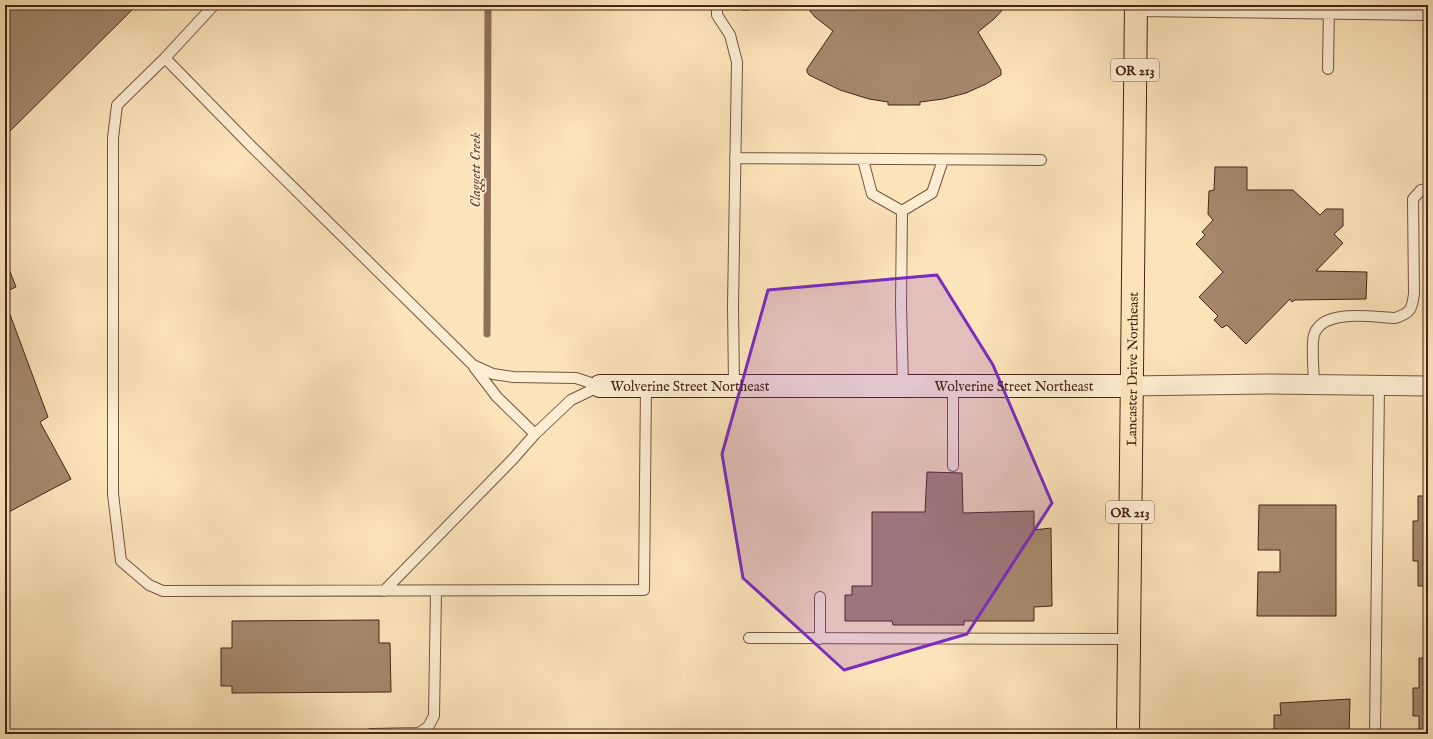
<svg xmlns="http://www.w3.org/2000/svg" width="1433" height="739" font-family="'IM FELL English',serif">
<style>
.lines{fill:none;stroke-linecap:round;stroke-linejoin:round}
.stream{stroke:#8e7058;stroke-width:7}
.building{fill:#a5886c;stroke:#472417}
.lane-casing{stroke:#745440;stroke-width:12}
.street-casing{stroke:#745440;stroke-width:21}
.secondary-casing{stroke:#472417;stroke-width:24}
.primary-casing{stroke:#472417;stroke-width:24}
.lane{stroke:#fdedd2;stroke-width:10}
.street{stroke:#fdedd2;stroke-width:19}
.secondary{stroke:#fdedd2;stroke-width:22}
.primary{stroke:#fce4ba;stroke-width:22}
.marked{fill:#7b2cbf;fill-opacity:0.2;stroke:#7b2cbf;stroke-width:3;stroke-linejoin:round}
.labels{text-anchor:middle;stroke-width:3;stroke-linejoin:round;paint-order:stroke}
.shield{fill:#fdedd2;stroke:#7e604f;stroke-width:1}
.shield-label{font-size:13px;font-weight:bold;fill:#472417}
.street-label{font-size:14px;fill:#472417;stroke:#fdedd2}
.water-label{font-size:15px;font-style:italic;fill:#6b4a37;stroke:#fdedd2}
</style>
<rect width="100%" height="100%" fill="#fce4ba"/>
<filter id="stains"><feTurbulence type="fractalNoise" baseFrequency=".005" numOctaves="4"/><feColorMatrix values="0 0 0 0 .2 0 0 0 0 .09 0 0 0 0 .02 0 0 0 .5 -.17"/></filter>
<radialGradient id="worn" r=".72"><stop offset=".6" stop-color="#630" stop-opacity="0"/><stop offset="1" stop-color="#630" stop-opacity=".3"/></radialGradient>
<g class="lines">
<!-- stream -->
<path class="stream" d="M 487,334 L 488,5"/>
</g>
<!-- building -->
<path class="building" d="M 5,5 L 137,5 L 5,136 Z
M 737,5 L 764,5 L 764,6 L 749,6 L 749,10 L 742,10 L 742,6 Z
M 805,5 L 1007,5 L 994,19 L 978,32 L 1001,70 L 1001,75 L 986,84 L 966,93 L 943,99 L 920,102 L 920,105 L 888,105 L 888,102 L 869,99 L 840,90 L 809,75 L 807,72 L 807,69 L 833,31 L 815,17 Z
M 1215,167 L 1247,167 L 1247,190 L 1293,190 L 1320,215 L 1326,209 L 1343,209 L 1343,226 L 1334,234 L 1343,243 L 1316,271 L 1367,272 L 1366,299 L 1295,300 L 1292,302 L 1290,299 L 1246,344 L 1227,325 L 1222,328 L 1214,320 L 1218,316 L 1199,297 L 1223,272 L 1196,244 L 1205,235 L 1202,232 L 1213,220 L 1208,214 L 1209,191 L 1214,190 Z
M 5,259 L 16,287 L 5,292 Z
M 5,301 L 48,417 L 40,422 L 71,479 L 5,514 Z
M 927,472 L 962,473 L 963,513 L 1034,511 L 1034,530 L 1051,528 L 1052,606 L 1034,607 L 1034,621 L 964,621 L 964,625 L 893,625 L 892,621 L 845,621 L 845,595 L 852,595 L 852,586 L 872,586 L 872,512 L 925,512 Z
M 1418,496 L 1428,496 L 1428,586 L 1418,586 L 1418,561 L 1413,561 L 1413,521 L 1418,521 Z
M 1259,505 L 1336,505 L 1336,616 L 1257,616 L 1258,572 L 1280,572 L 1280,550 L 1258,550 Z
M 379,620 L 379,643 L 390,643 L 391,692 L 232,693 L 232,686 L 221,686 L 221,648 L 232,648 L 232,621 Z
M 1419,658 L 1428,658 L 1428,734 L 1419,734 L 1419,716 L 1413,716 L 1413,688 L 1419,688 Z
M 1350,699 L 1349,734 L 1278,734 L 1278,729 L 1274,729 L 1274,715 L 1281,715 L 1280,703 Z"/>
<g class="lines">
<defs>
<path id="lane" d="M 717,5 L 717,15 L 730,35 L 737,62 L 733,306 L 734,385
M 1136,11 L 1428,15
M 165,58 L 214,5
M 1328,69 L 1329,5
M 735,158 L 1041,160
M 863,160 L 872,194 L 902,211
M 902,211 L 901,305 L 903,387
M 902,211 L 932,193 L 943,160
M 1314,385 C 1314,373 1311,346 1314,335 C 1322,308 1373,317 1395,318 C 1411,313 1412,309 1414,294 L 1413,199 L 1421,190 L 1428,189
M 600,386 L 576,378 L 513,377 L 493,374 L 473,365 L 249,144 L 165,58 L 117,105 L 113,138 L 113,494 L 121,561 L 149,585 L 163,591 L 644,590 L 646,385
M 953,387 L 953,466
M 535,434 L 571,400 L 600,386
M 384,591 L 513,459 L 535,434 L 497,397 L 474,367
M 820,597 L 820,639
M 749,638 L 1129,639
M 371,734 L 419,733 L 428,727 L 434,716 L 436,592
M 1375,734 L 1379,386"/>
<path id="street" d="M 1131,386 L 1266,384 L 1428,386"/>
<g id="secondary">
<path id="s1" d="M 600,386 L 1131,386"/>
</g>
<g id="primary">
<path id="s2" d="M 1128,734 L 1136,5"/>
</g>
</defs>
<!-- lane casing -->
<use href="#lane" class="lane-casing"/>
<!-- street casing -->
<use href="#street" class="street-casing"/>
<!-- secondary casing -->
<use href="#secondary" class="secondary-casing"/>
<!-- primary casing -->
<use href="#primary" class="primary-casing"/>
<!-- lane -->
<use href="#lane" class="lane"/>
<!-- street -->
<use href="#street" class="street"/>
<!-- secondary -->
<use href="#secondary" class="secondary"/>
<!-- primary -->
<use href="#primary" class="primary"/>
</g>
<!-- marked area -->
<path class="marked" d="M 937,275 L 993,365 L 1052,503 L 967,634 L 844,670 L 743,578 L 722,454 L 768,290 Z"/>
<g class="labels">
<!-- shield labels -->
<g class="shield">
<rect x="1111" y="59" width="48" height="22" rx="3"/>
<rect x="1106" y="501" width="48" height="22" rx="3"/>
</g>
<g class="shield-label">
<text x="1135" y="75">OR 213</text>
<text x="1130" y="517">OR 213</text>
</g>
<!-- street labels -->
<g class="street-label">
<text dy="5" stroke="none"><textPath href="#s2" startOffset="365">Lancaster Drive Northeast</textPath></text>
<text dy="5" stroke="none"><textPath href="#s1" startOffset="90">Wolverine Street Northeast</textPath></text>
<text dy="5" stroke="none"><textPath href="#s1" startOffset="414">Wolverine Street Northeast</textPath></text>
</g>
<!-- water labels -->
<g class="water-label">
<text transform="translate(475 170) rotate(-90)" y="5">Claggett Creek</text>
</g>
</g>
<!-- margin -->
<rect width="1433" height="739" fill="none" stroke="#fce4ba" stroke-width="20"/>
<rect x="6" y="6" width="1421" height="727" fill="none" stroke="#472417" stroke-width="2"/>
<rect x="10" y="10" width="1413" height="719" fill="none" stroke="#472417"/>
<rect width="100%" height="100%" filter="url(#stains)"/>
<rect width="100%" height="100%" fill="url(#worn)"/>
</svg>
